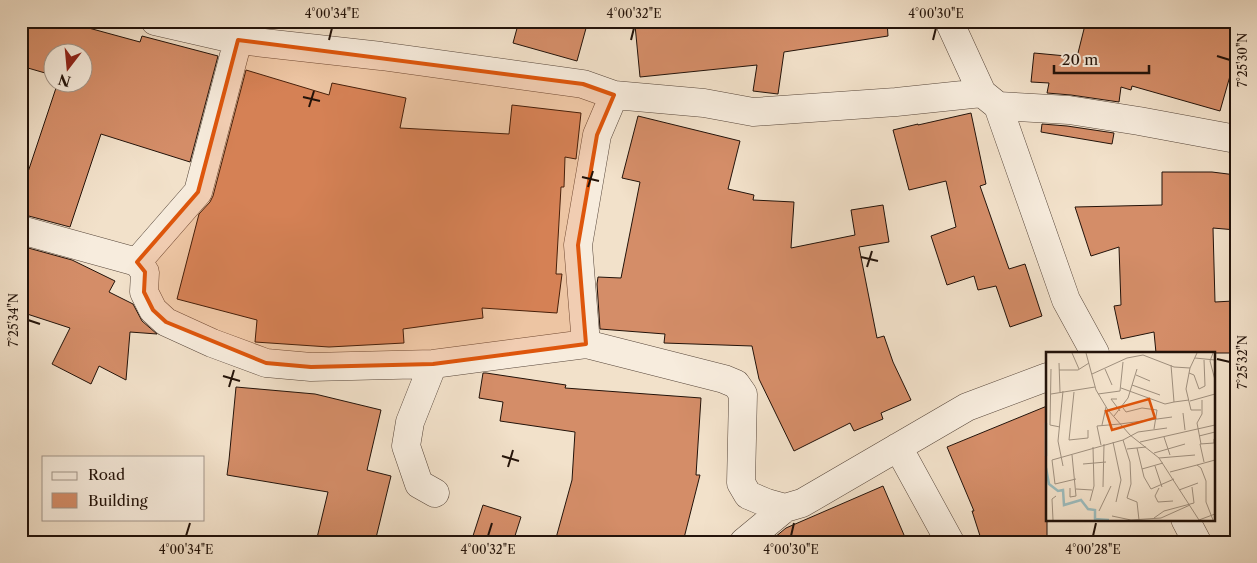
<svg xmlns="http://www.w3.org/2000/svg" width="1257" height="563" font-family="'Libre Caslon Text',serif">
<style>
.building{fill:#d48d68;stroke:#23130a}
.lines{fill:none;stroke-linecap:round;stroke-linejoin:round}
.minor-casing{stroke:#57463a;stroke-width:29}
.minor{stroke:#f7ecdd;stroke-width:28}
.marked{fill:#de560c;fill-opacity:0.2;stroke:#de560c;stroke-width:4;stroke-linejoin:round}
.ticks{fill:none;stroke:#23130a;stroke-width:2}
.inset-river{fill:none;stroke:#9cbcbd;stroke-width:2.5}
.inset-road{fill:none;stroke:#9f8f7d;stroke-width:1}
.view{fill:#de560c;fill-opacity:0.15;stroke:#de560c;stroke-width:2.5}
.inset-edge{fill:none;stroke:#23130a;stroke-width:2.5}
.neatline{fill:none;stroke:#23130a;stroke-width:2}
.ticks-label{font-size:12px;text-anchor:middle;fill:#23130a}
</style>
<rect width="100%" height="100%" fill="#f2e1ca"/>
<filter id="stains"><feTurbulence type="fractalNoise" baseFrequency=".004" numOctaves="4"/><feColorMatrix values="0 0 0 0 .2 0 0 0 0 .09 0 0 0 0 .02 0 0 0 .5 -.17"/></filter>
<radialGradient id="worn" r=".72"><stop offset=".6" stop-color="#630" stop-opacity="0"/><stop offset="1" stop-color="#630" stop-opacity=".3"/></radialGradient>
<!-- building -->
<path class="building" d="M 21,21 L 63,21 L 140,42 L 142,36 L 218,56 L 190,162 L 101,134 L 70,227 L 25,215 L 21,215 L 21,193 L 58,82 L 82,82 L 82,52 L 52,52 L 52,75 L 21,66 Z
M 519,21 L 588,21 L 577,61 L 513,43 Z
M 675,21 L 887,21 L 888,36 L 784,52 L 778,94 L 753,91 L 757,65 L 640,77 L 635,25 Z
M 1086,21 L 1236,21 L 1236,55 L 1220,111 L 1132,86 L 1131,90 L 1121,87 L 1119,102 L 1071,95 L 1047,93 L 1049,83 L 1031,82 L 1034,53 L 1077,57 Z
M 246,70 L 329,95 L 332,83 L 406,98 L 400,128 L 509,134 L 512,105 L 581,113 L 576,159 L 565,157 L 564,187 L 561,187 L 556,274 L 562,274 L 557,313 L 482,308 L 483,318 L 403,329 L 404,343 L 329,347 L 255,342 L 257,320 L 177,299 L 199,214 L 210,202 L 213,196 Z
M 971,113 L 986,184 L 980,186 L 1009,269 L 1025,264 L 1042,316 L 1010,327 L 996,286 L 978,290 L 974,276 L 947,285 L 931,236 L 956,227 L 946,181 L 909,190 L 893,130 L 918,124 L 918,125 Z
M 638,116 L 740,141 L 728,189 L 754,195 L 753,200 L 794,202 L 791,248 L 855,235 L 851,210 L 883,205 L 889,242 L 859,247 L 877,338 L 884,336 L 893,362 L 911,400 L 881,413 L 883,419 L 854,431 L 850,423 L 794,451 L 759,379 L 752,346 L 664,343 L 665,334 L 600,329 L 597,284 L 598,277 L 621,278 L 640,182 L 622,178 Z
M 1042,124 L 1067,126 L 1114,133 L 1112,144 L 1041,132 Z
M 1162,172 L 1212,172 L 1236,175 L 1236,230 L 1213,228 L 1215,302 L 1233,301 L 1236,335 L 1236,353 L 1156,353 L 1154,332 L 1121,339 L 1114,306 L 1121,305 L 1119,247 L 1091,256 L 1075,207 L 1162,205 Z
M 21,246 L 72,260 L 115,281 L 109,292 L 133,304 L 142,321 L 157,334 L 130,332 L 126,380 L 99,366 L 91,384 L 52,364 L 70,328 L 21,312 Z
M 483,373 L 486,373 L 566,385 L 565,388 L 701,398 L 696,475 L 700,475 L 683,542 L 569,542 L 556,538 L 572,480 L 575,432 L 500,421 L 503,402 L 479,398 Z
M 236,387 L 315,394 L 381,410 L 367,470 L 391,476 L 375,542 L 316,542 L 328,492 L 227,475 L 229,460 Z
M 1047,406 L 1047,542 L 982,542 L 972,511 L 974,511 L 947,447 Z
M 883,486 L 907,542 L 769,542 L 786,528 Z
M 483,505 L 521,517 L 513,542 L 471,542 Z"/>
<g class="lines">
<defs>
<path id="minor" d="M 155,21 L 238,40 L 381,56 L 583,84 L 614,95 L 704,103 L 753,112 L 896,102 L 982,93
M 949,21 L 982,93 L 998,106 L 1066,300 L 1095,353
M 998,106 L 1069,110 L 1139,121 L 1236,139
M 21,230 L 137,262 L 145,272 L 144,292 L 153,310 L 166,322 L 212,343 L 266,363 L 311,367 L 433,364 L 586,344 L 724,379 L 736,384 L 743,394 L 741,483 L 748,495 L 767,503 L 785,508
M 137,262 L 198,192 L 238,40
M 586,344 L 578,245 L 597,135 L 614,95
M 433,364 L 410,422 L 406,446 L 419,484 L 435,493
M 898,447 L 950,542
M 1185,519 L 1197,542
M 744,542 L 785,508 L 802,503 L 967,407 L 1047,377"/>
</defs>
<!-- minor casing -->
<use href="#minor" class="minor-casing"/>
<!-- minor -->
<use href="#minor" class="minor"/>
</g>
<!-- marked area -->
<path class="marked" d="M 238,40 L 583,84 L 614,95 L 597,135 L 578,245 L 586,344 L 433,364 L 311,367 L 266,363 L 166,322 L 153,310 L 144,292 L 145,272 L 137,262 L 198,192 Z"/>
<!-- ticks -->
<path class="ticks" d="M 329,40 L 332,28M 631,40 L 634,28M 933,40 L 936,28M 1217,56 L 1230,60M 303,97 L 320,101M 309,107 L 314,91M 582,177 L 599,181M 588,187 L 593,171M 861,257 L 878,261M 867,267 L 872,251M 28,320 L 40,324M 1217,359 L 1230,362M 223,376 L 240,381M 229,387 L 234,370M 502,456 L 519,461M 508,467 L 513,450M 186,536 L 190,523M 488,536 L 492,523M 791,536 L 794,523M 1093,536 L 1096,523"/>
<!-- overview -->
<g transform="translate(1046 352)">
<rect width="169" height="169" fill="#f2e1ca"/>
<path class="inset-river" d="M 0,71 L 0,104M 0,116 L 3,132 L 12,139 L 17,138 L 18,153 L 35,148 L 42,157 L 49,158 L 49,167 L 63,168"/>
<path class="inset-road" d="M 26,1 L 33,17M 40,1 L 50,38 L 62,58 L 84,83 L 113,106 L 153,168 L 169,162M 151,1 L 144,16 L 140,37 L 145,58 L 155,58M 167,1 L 164,9 L 169,28M 149,6 L 169,8M 13,11 L 14,40M 5,17 L 4,73 L 14,75M 59,17 L 66,33M 13,18 L 32,18 L 43,11M 143,21 L 148,23 L 153,37 L 159,34 L 158,8M 46,22 L 81,6 L 97,3 L 128,15 L 144,16M 90,23 L 104,29M 86,33 L 114,43M 75,36 L 119,52 L 128,50 L 125,13M 17,39 L 12,89 L 17,114M 28,40 L 23,88 L 42,86 L 42,78M 5,42 L 49,35M 52,42 L 74,39 L 77,10M 71,47 L 65,47 L 74,59M 144,49 L 169,42M 128,50 L 143,48M 77,56 L 80,60 L 96,56 L 111,58 L 108,77M 137,61 L 139,78M 68,64 L 82,46 L 91,17M 74,72 L 126,65M 56,73 L 60,55M 153,84 L 169,80M 118,85 L 124,103M 77,88 L 84,110 L 85,132 L 81,146 L 91,150 L 93,168M 67,90 L 75,128 L 70,150M 94,90 L 169,73M 155,92 L 151,71 L 156,62 L 156,48M 55,93 L 51,74 L 74,72M 91,96 L 98,125 L 105,137 L 128,127M 81,97 L 100,95M 108,101 L 139,92M 113,106 L 149,103M 158,110 L 154,92 L 168,91 L 168,87M 37,112 L 60,110M 151,113 L 169,108M 109,114 L 116,135M 96,117 L 117,111M 124,120 L 151,113 L 155,116 L 160,129 L 160,150 L 167,168M 30,127 L 9,132 L 6,108 L 77,88 L 92,80 L 121,76M 57,135 L 58,92M 24,136 L 24,145 L 30,144 L 26,103M 113,136 L 109,144 L 112,150 L 127,149M 30,137 L 46,138M 133,138 L 152,131M 44,149 L 48,134 L 47,95M 53,159 L 65,134M 66,164 L 85,168 L 115,166 L 144,153M 108,166 L 118,159 L 148,151 L 146,135M 7,168 L 6,147 L 10,144"/>
<path class="view" d="M 103,47 L 109,66 L 66,78 L 60,59 Z"/>
<rect width="169" height="169" class="inset-edge"/>
</g>
<!-- margin -->
<rect width="1257" height="563" fill="none" stroke="#f2e1ca" stroke-width="55"/>
<!-- legend -->
<rect x="42" y="456" width="162" height="65" fill="#f7ecdd" stroke="#a29589"/>
<rect x="52" y="472" width="25" height="8" fill="#f7ecdd" stroke="#a29589"/>
<text x="88" y="480" font-size="15" fill="#23130a">Road</text>
<rect x="52" y="493" width="25" height="15" fill="#d48d68" stroke="#a29589"/>
<text x="88" y="506" font-size="15" fill="#23130a">Building</text>
<!-- north arrow -->
<g transform="translate(68 68) rotate(196)"><circle r="24" fill="#f7ecdd" stroke="#a29589"/>
<path d="M0-4L9 19L0 12L-9 19Z" fill="#8f2418"/>
<text y="-8" font-size="14" font-weight="bold" text-anchor="middle" fill="#23130a">N</text>
</g>
<!-- scale -->
<path d="M1054 65v8h95v-8" fill="none" stroke="#23130a" stroke-width="2.5"/>
<text x="1062" y="65" font-size="15" fill="#23130a" stroke="#f7ecdd" stroke-width="4" paint-order="stroke">20 m</text>
<rect x="28" y="28" width="1202" height="508" class="neatline"/>
<g class="ticks-label">
<text x="332" y="18">4°00'34"E</text>
<text x="634" y="18">4°00'32"E</text>
<text x="936" y="18">4°00'30"E</text>
<text transform="translate(1243 60) rotate(-90)" y="4">7°25'30"N</text>
<text transform="translate(14 320) rotate(-90)" y="4">7°25'34"N</text>
<text transform="translate(1243 362) rotate(-90)" y="4">7°25'32"N</text>
<text x="186" y="554">4°00'34"E</text>
<text x="488" y="554">4°00'32"E</text>
<text x="791" y="554">4°00'30"E</text>
<text x="1093" y="554">4°00'28"E</text>
</g>
<rect width="100%" height="100%" filter="url(#stains)"/>
<rect width="100%" height="100%" fill="url(#worn)"/>
</svg>
